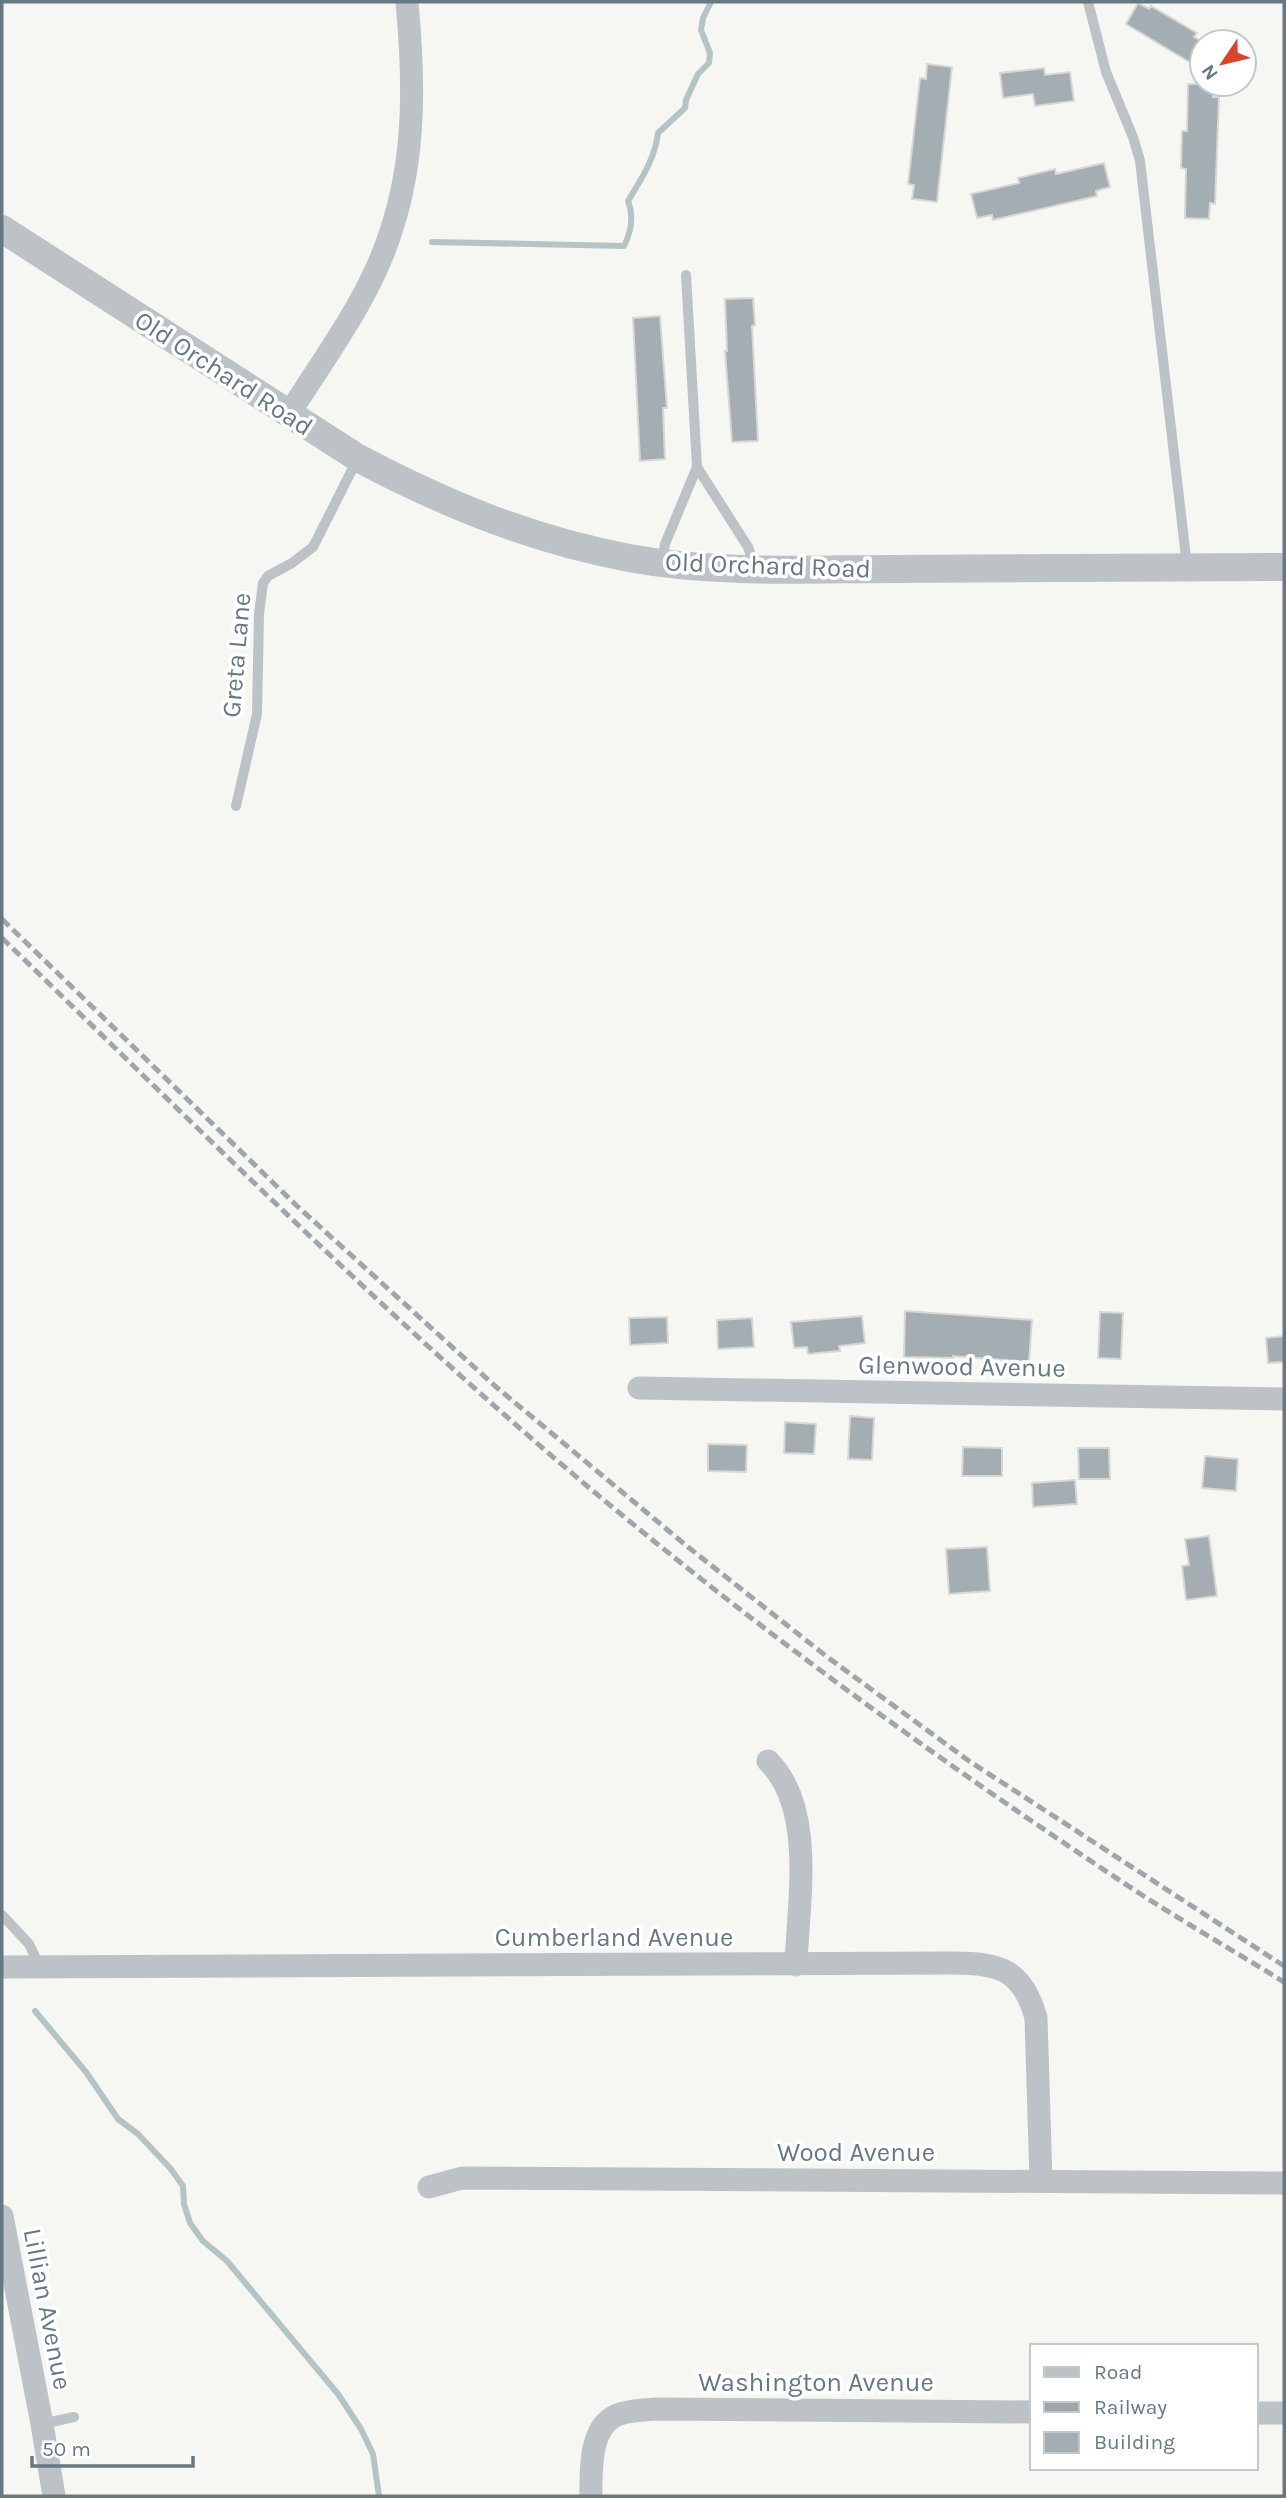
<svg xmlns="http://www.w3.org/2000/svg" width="1286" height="2498" font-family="Karla,sans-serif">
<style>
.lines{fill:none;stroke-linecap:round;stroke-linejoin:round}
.stream{stroke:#b4c3c5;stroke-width:6}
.building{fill:#a4aeb2;stroke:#d7d7d5;stroke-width:2}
.service{stroke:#bcc2c5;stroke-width:10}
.minor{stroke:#bcc2c5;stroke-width:23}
.tertiary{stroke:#bcc2c5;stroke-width:28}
.rail{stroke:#9ea6aa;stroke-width:5;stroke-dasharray:10 5;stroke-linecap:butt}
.labels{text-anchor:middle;stroke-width:7;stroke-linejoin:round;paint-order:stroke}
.street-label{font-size:26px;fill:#667983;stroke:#fff}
</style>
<rect width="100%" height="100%" fill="#f6f6f3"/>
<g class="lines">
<!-- stream -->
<path class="stream" d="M 432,242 L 624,246 C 631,232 634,216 628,201 C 641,179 655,159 658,133 L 685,108 L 686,100 L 698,74 L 709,63 L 710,53 L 701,30 L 703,18 L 711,2
M 35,2011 L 86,2072 L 118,2119 L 138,2134 L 170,2168 L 183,2186 L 184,2204 L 190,2223 L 203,2241 L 227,2261 L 338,2394 L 361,2429 L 373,2454 L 379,2496"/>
</g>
<!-- building -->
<path class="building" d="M 1138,3 L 1149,9 L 1151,6 L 1197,33 L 1194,37 L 1203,42 L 1202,46 L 1191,63 L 1126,24 Z
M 927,64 L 952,67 L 937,202 L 912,199 L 914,185 L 908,184 L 920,78 L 926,79 Z
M 1044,68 L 1045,75 L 1070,72 L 1074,101 L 1035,106 L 1033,94 L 1003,98 L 1000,73 Z
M 1188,84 L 1213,84 L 1213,97 L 1219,97 L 1215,204 L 1210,203 L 1209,219 L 1185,218 L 1186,169 L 1181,168 L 1182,131 L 1187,131 Z
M 1104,163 L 1110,187 L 1096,191 L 1097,196 L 993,220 L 992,215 L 977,218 L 971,194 L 1019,183 L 1018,178 L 1055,169 L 1056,174 Z
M 753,298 L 755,325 L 752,326 L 758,441 L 732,442 L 725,351 L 727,351 L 725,299 Z
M 660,316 L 667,408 L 663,408 L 665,459 L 640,461 L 633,318 Z
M 905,1311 L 1032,1320 L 1029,1362 L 953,1356 L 953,1358 L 904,1357 Z
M 1100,1312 L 1123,1313 L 1121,1359 L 1098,1358 Z
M 862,1316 L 865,1343 L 839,1346 L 840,1351 L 808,1354 L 807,1347 L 794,1348 L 791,1322 Z
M 667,1317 L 668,1343 L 630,1345 L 629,1318 Z
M 752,1318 L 754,1347 L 718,1349 L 717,1320 Z
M 1284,1336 L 1284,1362 L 1268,1363 L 1266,1338 Z
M 850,1416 L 874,1418 L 872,1460 L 848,1459 Z
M 785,1422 L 816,1424 L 814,1454 L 784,1453 Z
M 708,1444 L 747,1445 L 746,1472 L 708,1471 Z
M 963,1447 L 1002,1448 L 1002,1476 L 962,1476 Z
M 1078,1448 L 1109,1448 L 1110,1479 L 1079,1479 Z
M 1205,1456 L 1238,1459 L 1236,1491 L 1202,1488 Z
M 1075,1480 L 1077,1504 L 1033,1507 L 1032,1483 Z
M 1209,1536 L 1217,1596 L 1186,1600 L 1182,1566 L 1189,1565 L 1185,1539 Z
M 987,1547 L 990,1591 L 949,1594 L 946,1549 Z"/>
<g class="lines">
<!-- service -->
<path class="service" d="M 1088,2 L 1106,72 L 1133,137 L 1140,161 L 1187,566
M 686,275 L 697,467 L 748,547 L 755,567
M 662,562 L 665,544 L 697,467
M 236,806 L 257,714 L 259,614 L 263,583 L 268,576 L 292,563 L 313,547 L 358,458
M 2,1915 L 29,1944 L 40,1967
M 42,2424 L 74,2417"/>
<!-- minor -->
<path class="minor" d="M 289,414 C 326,355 372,295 392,228 C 416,154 414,78 407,2
M 639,1388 L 1284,1399
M 768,1761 C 816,1808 798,1903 796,1965
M 2,1967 L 953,1963 C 1000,1963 1023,1970 1036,2018 L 1041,2180
M 429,2187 L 462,2178 L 1284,2183
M 2,2216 L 42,2424 L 54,2496
M 1256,2413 L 1284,2413
M 591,2496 C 591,2471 589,2427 617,2415 C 629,2410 643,2410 656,2409 L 1032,2412"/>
<!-- tertiary -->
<path class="tertiary" d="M 2,229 L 358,458 C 447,505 530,539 629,558 C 716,574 805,569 893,569 C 1024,569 1154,568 1284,567"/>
<!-- rail -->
<path class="rail" d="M 2,919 L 296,1205 L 495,1386 L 688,1547 L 826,1656 L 969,1761 L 1284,1966
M 2,938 C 188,1118 370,1301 567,1469 C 748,1623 943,1764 1142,1895 C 1189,1925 1237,1953 1284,1982"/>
</g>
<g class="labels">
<!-- street labels -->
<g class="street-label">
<text transform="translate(224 373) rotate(33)" y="9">Old Orchard Road</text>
<text transform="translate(768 565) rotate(2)" y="9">Old Orchard Road</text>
<text transform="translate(236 655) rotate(-85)" y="9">Greta Lane</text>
<text transform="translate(962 1366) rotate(1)" y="9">Glenwood Avenue</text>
<text x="614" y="1946">Cumberland Avenue</text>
<text x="856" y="2161">Wood Avenue</text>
<text transform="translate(48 2309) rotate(79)" y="9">Lillian Avenue</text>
<text x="816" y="2391">Washington Avenue</text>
</g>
</g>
<!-- border -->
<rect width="1286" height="2498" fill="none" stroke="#667983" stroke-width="7"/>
<!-- legend -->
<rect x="1030" y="2344" width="228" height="126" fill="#ffffff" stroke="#c2c9cd" stroke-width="2"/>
<rect x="1044" y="2367" width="35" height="10" fill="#bcc2c5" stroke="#c2c9cd" stroke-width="2"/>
<text x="1094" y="2379" font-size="21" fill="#667983">Road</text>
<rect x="1044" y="2402" width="35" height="10" fill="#9ea6aa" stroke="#c2c9cd" stroke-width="2"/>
<text x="1094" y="2414" font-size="21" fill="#667983">Railway</text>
<rect x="1044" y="2432" width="35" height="21" fill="#a4aeb2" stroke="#c2c9cd" stroke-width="2"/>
<text x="1094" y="2449" font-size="21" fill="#667983">Building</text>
<!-- north arrow -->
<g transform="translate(1223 63) rotate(235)"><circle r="33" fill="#ffffff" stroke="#c2c9cd" stroke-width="2"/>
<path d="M0-5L12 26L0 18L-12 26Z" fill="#de422b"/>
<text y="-10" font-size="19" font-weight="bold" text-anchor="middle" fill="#667983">N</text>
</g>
<!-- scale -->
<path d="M32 2456v10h161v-10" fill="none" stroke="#667983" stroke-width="3.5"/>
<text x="42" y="2456" font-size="21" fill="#667983" stroke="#ffffff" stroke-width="5" paint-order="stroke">50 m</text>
</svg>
